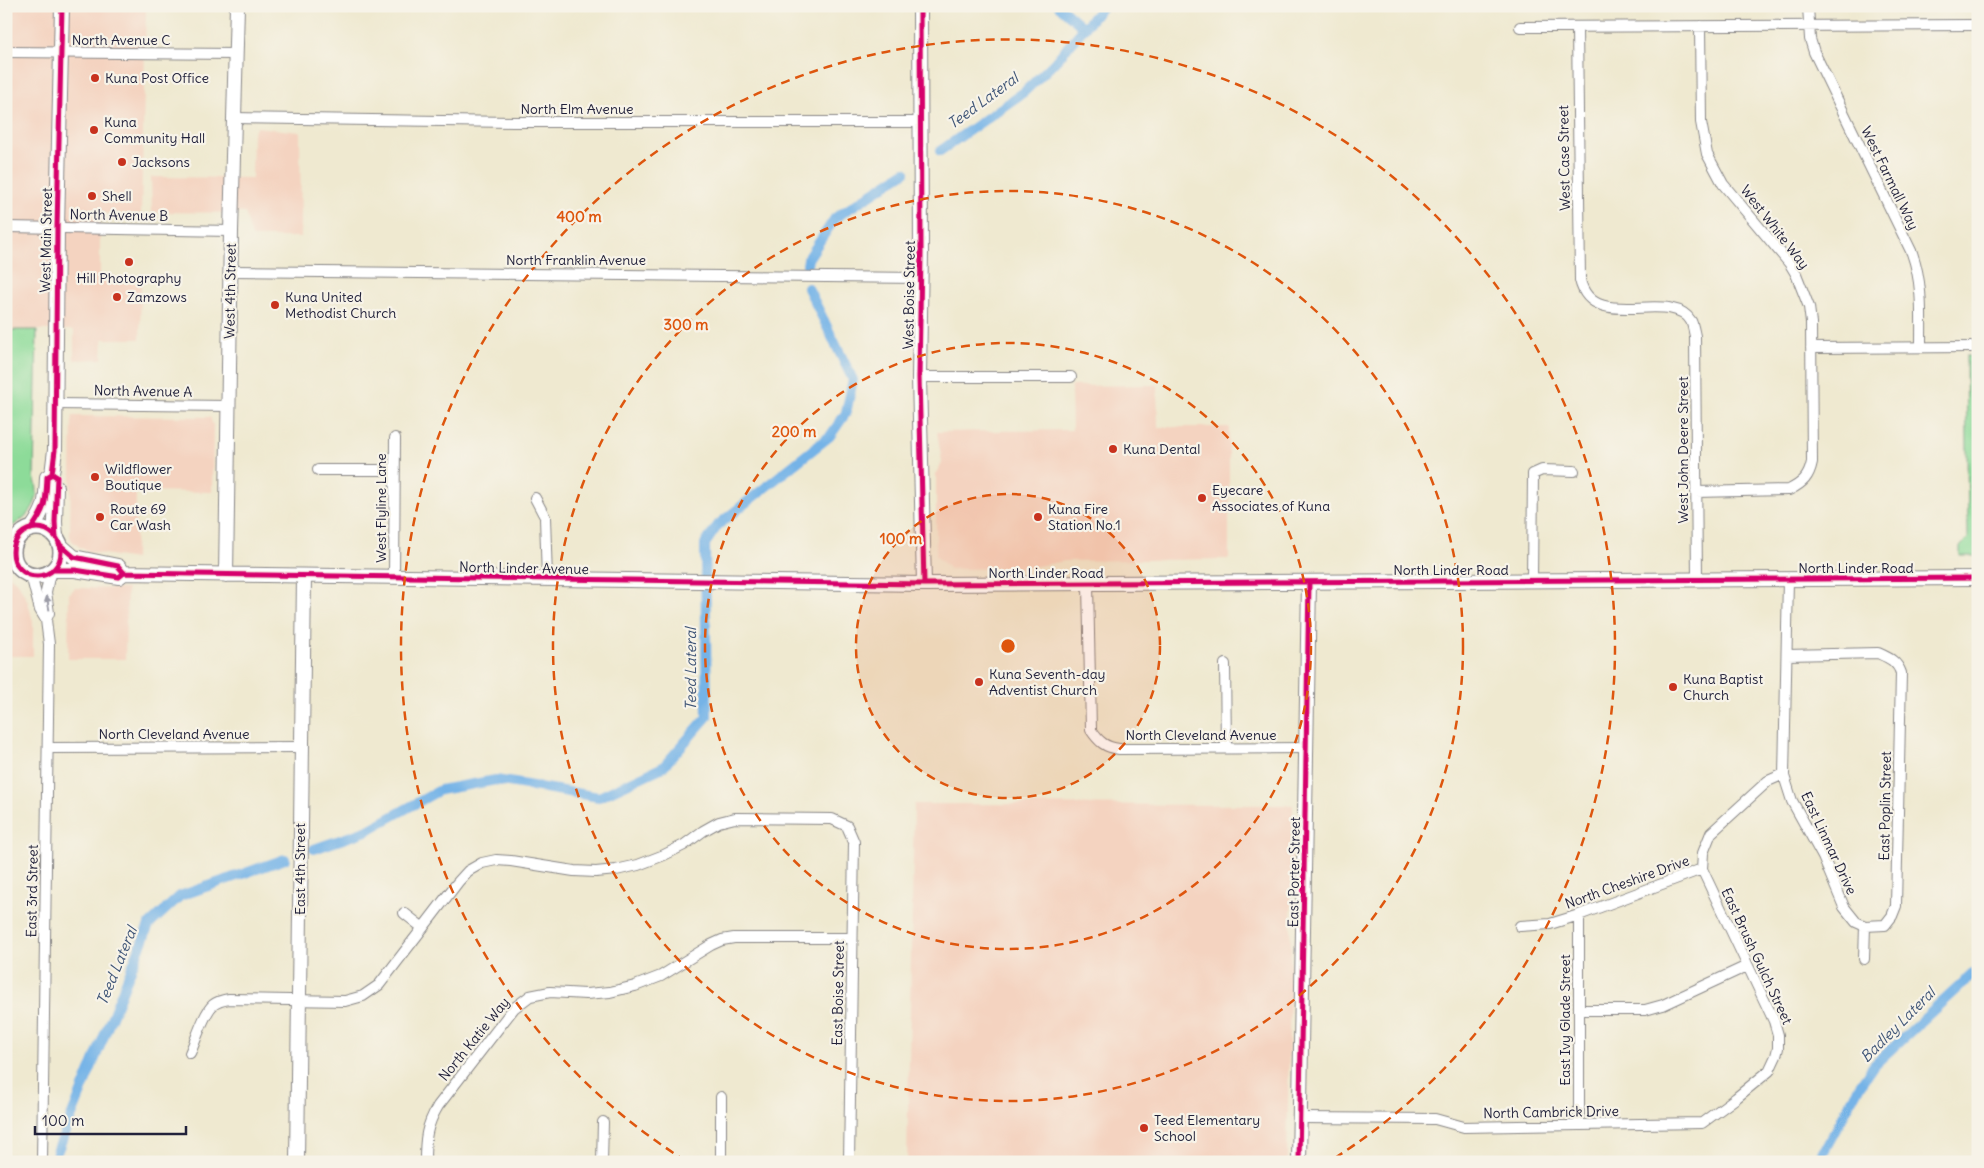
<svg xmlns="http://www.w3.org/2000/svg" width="1984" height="1168" font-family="Delius,sans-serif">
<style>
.built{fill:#f4d3c0}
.green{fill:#8ddb99;stroke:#587e6a}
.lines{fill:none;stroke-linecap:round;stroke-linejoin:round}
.canal{stroke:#75b3e7;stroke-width:10}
.street-casing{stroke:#888686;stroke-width:12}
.secondary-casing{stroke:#888686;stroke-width:16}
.primary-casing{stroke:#888686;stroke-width:18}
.street{stroke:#fff;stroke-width:10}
.secondary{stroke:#fff;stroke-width:14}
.primary{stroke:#fff;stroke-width:15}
.cycleway-casing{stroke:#f7f3e8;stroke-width:8}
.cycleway{stroke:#d6006c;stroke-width:5}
.oneway{fill:#9c9ca7}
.ring{fill:none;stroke:#de560e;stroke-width:2.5;stroke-dasharray:9 6}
.poi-dot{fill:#c8321e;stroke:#f7f3e8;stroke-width:2}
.labels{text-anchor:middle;stroke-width:4.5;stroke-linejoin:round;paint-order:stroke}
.street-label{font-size:14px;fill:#22223b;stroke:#f7f3e8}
.poi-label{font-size:14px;fill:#22223b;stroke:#f7f3e8;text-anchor:start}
.water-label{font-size:15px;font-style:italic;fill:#3f5577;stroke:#f7f3e8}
.centre{fill:#de560e;stroke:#f7f3e8;stroke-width:2.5}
.ring-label{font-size:15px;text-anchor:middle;font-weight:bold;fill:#de560e;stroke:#f7f3e8;stroke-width:4.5;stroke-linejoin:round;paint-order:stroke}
</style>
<rect width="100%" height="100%" fill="#f7f3e8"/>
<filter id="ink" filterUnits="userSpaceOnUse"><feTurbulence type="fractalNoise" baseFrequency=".02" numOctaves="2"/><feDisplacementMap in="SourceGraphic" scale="10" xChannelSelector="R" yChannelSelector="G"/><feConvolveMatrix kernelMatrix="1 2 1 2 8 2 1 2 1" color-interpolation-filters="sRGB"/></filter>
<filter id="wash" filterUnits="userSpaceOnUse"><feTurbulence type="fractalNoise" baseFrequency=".0096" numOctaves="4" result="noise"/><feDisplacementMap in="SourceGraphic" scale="20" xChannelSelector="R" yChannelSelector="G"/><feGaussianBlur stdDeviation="1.12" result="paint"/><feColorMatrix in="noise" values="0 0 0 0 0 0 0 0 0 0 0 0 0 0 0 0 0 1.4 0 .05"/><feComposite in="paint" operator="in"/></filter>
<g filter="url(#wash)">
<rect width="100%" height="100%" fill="#efe9d0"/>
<!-- built -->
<path class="built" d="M 6,6 L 146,6 L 141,214 L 100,213 L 100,281 L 141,282 L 140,339 L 103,339 L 102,359 L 74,360 L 74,330 L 6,330 Z
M 257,127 L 300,132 L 301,237 L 252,237 L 245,213 L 152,212 L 151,177 L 252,178 L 253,133 Z
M 1157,385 L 1158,427 L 1229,427 L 1229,559 L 1065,561 L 1026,568 L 950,569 L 936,556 L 936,473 L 942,462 L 937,432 L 1072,430 L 1071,386 Z
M 72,416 L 210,417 L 213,425 L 212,492 L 136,491 L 135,559 L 91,552 L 81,548 L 72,541 L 70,536 Z
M 6,573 L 19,584 L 28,602 L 33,622 L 33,656 L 6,656 Z
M 75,588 L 127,589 L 125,659 L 68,659 L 69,594 Z
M 914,804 L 1293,805 L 1287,1162 L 907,1162 Z"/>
<!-- green -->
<path class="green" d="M 6,330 L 37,330 L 34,477 C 44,503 27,518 6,530 Z
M 1966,356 L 1978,356 L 1978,556 L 1960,556 L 1960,547 L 1968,538 Z"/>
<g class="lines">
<!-- canal -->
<path class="canal" d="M 1059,6 L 1084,28
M 940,151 L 1024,92 L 1054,63 L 1103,6
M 807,265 L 808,259 L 835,218 L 905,172
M 314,849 L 366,831 L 440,790 L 496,780 L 599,797 L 663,767 L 707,717 L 705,544 L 718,525 L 830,436 L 846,413 L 853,380 L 808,288
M 55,1162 L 57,1152 L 149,925 L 180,896 L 285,859
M 1818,1162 L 1860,1085 L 1873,1066 L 1978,969"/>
</g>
</g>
<g filter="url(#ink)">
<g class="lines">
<defs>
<path id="street" d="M 1808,6 L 1810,39 L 1814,52 L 1912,253 C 1923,284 1921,315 1921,347
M 1520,27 L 1978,25
M 1577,27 L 1580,280 C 1592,334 1671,287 1691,321 C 1693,325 1694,332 1695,336 L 1697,580
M 6,52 L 236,54
M 234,118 L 513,122 L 920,122
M 6,227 L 231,231
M 230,271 L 921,278
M 1811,348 L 1978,347
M 919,377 L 1071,377
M 57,404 L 228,406
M 318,470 L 395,470
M 1696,492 L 1789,490 C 1803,483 1809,477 1812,462 L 1811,323 L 1809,307 L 1796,274 L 1790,264 L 1723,184 L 1707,154 L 1701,122 L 1700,26
M 535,498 L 545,517 L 547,579
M 31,575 L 40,610 L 46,620 L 49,613 L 46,592 L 50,572
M 394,577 L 395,438
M 1788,579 L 1784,776 L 1792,801 L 1823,857 L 1844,907 L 1856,922 L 1865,926 L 1864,959
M 1532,581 L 1533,474 L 1542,470 L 1574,471
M 1088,584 L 1091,730 C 1099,742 1105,747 1119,749 L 1307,748
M 1787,655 L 1878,653 C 1889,658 1897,661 1901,673 L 1896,906 L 1892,916 L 1885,925 L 1865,926
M 1225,664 L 1226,748
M 48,748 L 301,747
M 404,913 L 423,928
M 1579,915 L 1579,1125
M 1520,926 L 1550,924 L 1579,915 L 1702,869 L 1703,853 L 1711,833 L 1768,781 L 1784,774
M 1579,1010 L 1645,1010 L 1663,1005 L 1747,966
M 190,1053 C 196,1040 204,1013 213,1005 C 218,1001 223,1000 229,999 L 345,1001 L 363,996 L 379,985 L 458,882 L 468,871 L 482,863 L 496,860 L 511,861 L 574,871 L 596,872 L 616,870 L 638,865 L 664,855 L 684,845 L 703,831 L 719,822 L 735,818 L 832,819 L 847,826 L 854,842 L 849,1162
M 1300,1118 L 1435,1119 L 1464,1127 L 1702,1123 L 1736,1098 L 1769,1071 L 1776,1056 L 1778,1048 L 1778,1035 L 1774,1021 L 1702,869
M 42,1162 L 49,644 L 46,620
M 425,1162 C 425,1139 426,1126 438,1106 L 514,1008 L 530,996 L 550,992 L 586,994 L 610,992 L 635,986 L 661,976 L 711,945 L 722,940 L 734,938 L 852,938
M 602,1162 L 603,1122
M 721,1162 L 721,1097"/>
<path id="secondary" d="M 920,6 L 921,253 L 919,377 L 924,584
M 31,529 C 46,508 46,502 47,477 L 52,474 L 55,450 L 57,228 L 62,6
M 56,538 L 55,522 L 56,487
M 59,544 L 74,557 L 118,566 L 124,573
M 52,570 L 75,570 L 119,577 L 124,573 L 924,584 L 1978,578
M 226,575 L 231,231 L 237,6
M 297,1162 L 304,576
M 1299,1162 L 1309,582"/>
<path id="primary" d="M13 552a24 24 0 1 1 48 0a24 24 0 1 1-48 0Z"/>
</defs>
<!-- street casing -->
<use href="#street" class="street-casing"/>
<!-- secondary casing -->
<use href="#secondary" class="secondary-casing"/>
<!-- primary casing -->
<use href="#primary" class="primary-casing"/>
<!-- street -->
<use href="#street" class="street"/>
<!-- secondary -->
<use href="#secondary" class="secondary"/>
<!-- primary -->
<use href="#primary" class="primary"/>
<defs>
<path id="cycleway" d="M 920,6 L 921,253 L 919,377 L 924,584
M 52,474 L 57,477 L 55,522 L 56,538
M13 552a24 24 0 1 1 48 0a24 24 0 1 1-48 0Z
M 31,529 C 46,508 46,502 47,477 L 52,474 L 55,450 L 57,228 L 62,6
M 59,544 L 74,557 L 118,566 L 124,573
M 52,570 L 75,570 L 119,577 L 124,573 L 924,584 L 1978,578
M 1299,1162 L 1309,582"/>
</defs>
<!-- cycleway casing -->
<use href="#cycleway" class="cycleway-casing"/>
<!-- cycleway -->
<use href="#cycleway" class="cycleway"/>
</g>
<!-- one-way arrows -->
<defs><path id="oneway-solid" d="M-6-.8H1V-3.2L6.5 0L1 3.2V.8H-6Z" transform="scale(1.25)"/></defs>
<use class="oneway" href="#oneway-solid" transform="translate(48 603) rotate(-101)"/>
</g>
<!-- distance rings -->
<circle cx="1008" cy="646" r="152" fill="#de560e" fill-opacity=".12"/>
<g class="ring">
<circle cx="1008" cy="646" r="152"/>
<circle cx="1008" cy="646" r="303"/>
<circle cx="1008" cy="646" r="455"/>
<path d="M686 1161A607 607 0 1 1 1330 1161"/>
</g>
<!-- markers -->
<g class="poi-dot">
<circle cx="95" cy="78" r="5"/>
<circle cx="94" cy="130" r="5"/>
<circle cx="122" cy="162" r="5"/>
<circle cx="92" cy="196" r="5"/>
<circle cx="129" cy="262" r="5"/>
<circle cx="117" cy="297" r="5"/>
<circle cx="275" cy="305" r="5"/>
<circle cx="1113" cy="449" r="5"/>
<circle cx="95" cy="477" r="5"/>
<circle cx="1202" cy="498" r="5"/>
<circle cx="100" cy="517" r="5"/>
<circle cx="1038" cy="517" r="5"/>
<circle cx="979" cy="682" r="5"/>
<circle cx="1673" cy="687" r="5"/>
<circle cx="1144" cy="1128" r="5"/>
</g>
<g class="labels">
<!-- street labels -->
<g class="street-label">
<text x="121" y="45">North Avenue C</text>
<text x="577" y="114">North Elm Avenue</text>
<text transform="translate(1564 158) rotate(-91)" y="5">West Case Street</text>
<text transform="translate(1890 178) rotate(64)" y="5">West Farmall Way</text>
<text transform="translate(119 215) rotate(1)" y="5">North Avenue B</text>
<text transform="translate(1775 227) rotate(52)" y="5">West White Way</text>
<text transform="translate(46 240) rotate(-89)" y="5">West Main Street</text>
<text x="576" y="265">North Franklin Avenue</text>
<text transform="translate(230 291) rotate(-89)" y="5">West 4th Street</text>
<text transform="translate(909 295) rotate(-89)" y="5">West Boise Street</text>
<text transform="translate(143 391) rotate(1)" y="5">North Avenue A</text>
<text transform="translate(1683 450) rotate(-90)" y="5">West John Deere Street</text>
<text transform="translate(381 508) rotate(-90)" y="5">West Flyline Lane</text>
<text transform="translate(524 568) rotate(1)" y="5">North Linder Avenue</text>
<text x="1856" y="573">North Linder Road</text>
<text x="1451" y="575">North Linder Road</text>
<text x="1046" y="578">North Linder Road</text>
<text x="174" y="739">North Cleveland Avenue</text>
<text x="1201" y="740">North Cleveland Avenue</text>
<text transform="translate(1885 806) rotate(-89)" y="5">East Poplin Street</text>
<text transform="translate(1829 843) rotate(65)" y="5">East Linmar Drive</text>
<text transform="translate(300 869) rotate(-90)" y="5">East 4th Street</text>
<text transform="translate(1294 872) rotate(-89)" y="5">East Porter Street</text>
<text transform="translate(1627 882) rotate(-20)" y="5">North Cheshire Drive</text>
<text transform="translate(32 891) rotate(-89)" y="5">East 3rd Street</text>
<text transform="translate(1757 956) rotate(65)" y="5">East Brush Gulch Street</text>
<text transform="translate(838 993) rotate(-89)" y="5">East Boise Street</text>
<text transform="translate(1565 1020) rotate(-90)" y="5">East Ivy Glade Street</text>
<text transform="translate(474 1039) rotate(-51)" y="5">North Katie Way</text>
<text transform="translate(1551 1112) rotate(-1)" y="5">North Cambrick Drive</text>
</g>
<!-- poi labels -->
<g class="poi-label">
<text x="105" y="83">Kuna Post Office</text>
<text x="104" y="127">Kuna<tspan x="104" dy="16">Community Hall</tspan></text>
<text x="132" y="167">Jacksons</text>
<text x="102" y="201">Shell</text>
<text x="129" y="283" text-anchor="middle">Hill Photography</text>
<text x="127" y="302">Zamzows</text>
<text x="285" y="302">Kuna United<tspan x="285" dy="16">Methodist Church</tspan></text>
<text x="1123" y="454">Kuna Dental</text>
<text x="105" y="474">Wildflower<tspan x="105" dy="16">Boutique</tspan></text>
<text x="1212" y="495">Eyecare<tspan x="1212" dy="16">Associates of Kuna</tspan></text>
<text x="110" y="514">Route 69<tspan x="110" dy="16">Car Wash</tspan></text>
<text x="1048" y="514">Kuna Fire<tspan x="1048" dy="16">Station No.1</tspan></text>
<text x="989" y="679">Kuna Seventh-day<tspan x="989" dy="16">Adventist Church</tspan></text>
<text x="1683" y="684">Kuna Baptist<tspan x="1683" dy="16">Church</tspan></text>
<text x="1154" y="1125">Teed Elementary<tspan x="1154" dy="16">School</tspan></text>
</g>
<!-- water labels -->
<g class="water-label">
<text transform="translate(983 101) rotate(-36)" y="5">Teed Lateral</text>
<text transform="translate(691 669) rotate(-90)" y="5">Teed Lateral</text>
<text transform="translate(117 966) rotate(-68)" y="5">Teed Lateral</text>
<text transform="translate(1898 1025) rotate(-45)" y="5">Badley Lateral</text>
</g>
</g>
<circle cx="1008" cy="646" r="8" class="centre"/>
<g class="ring-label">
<text x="579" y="222">400 m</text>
<text x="686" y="330">300 m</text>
<text x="794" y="437">200 m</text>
<text x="901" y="544">100 m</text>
</g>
<!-- margin -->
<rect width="1984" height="1168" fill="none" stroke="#f7f3e8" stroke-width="25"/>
<!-- scale -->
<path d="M35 1126v8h151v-8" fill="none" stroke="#22223b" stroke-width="2.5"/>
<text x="42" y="1126" font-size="15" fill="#22223b" stroke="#f7f3e8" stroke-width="4" paint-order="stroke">100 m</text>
</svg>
